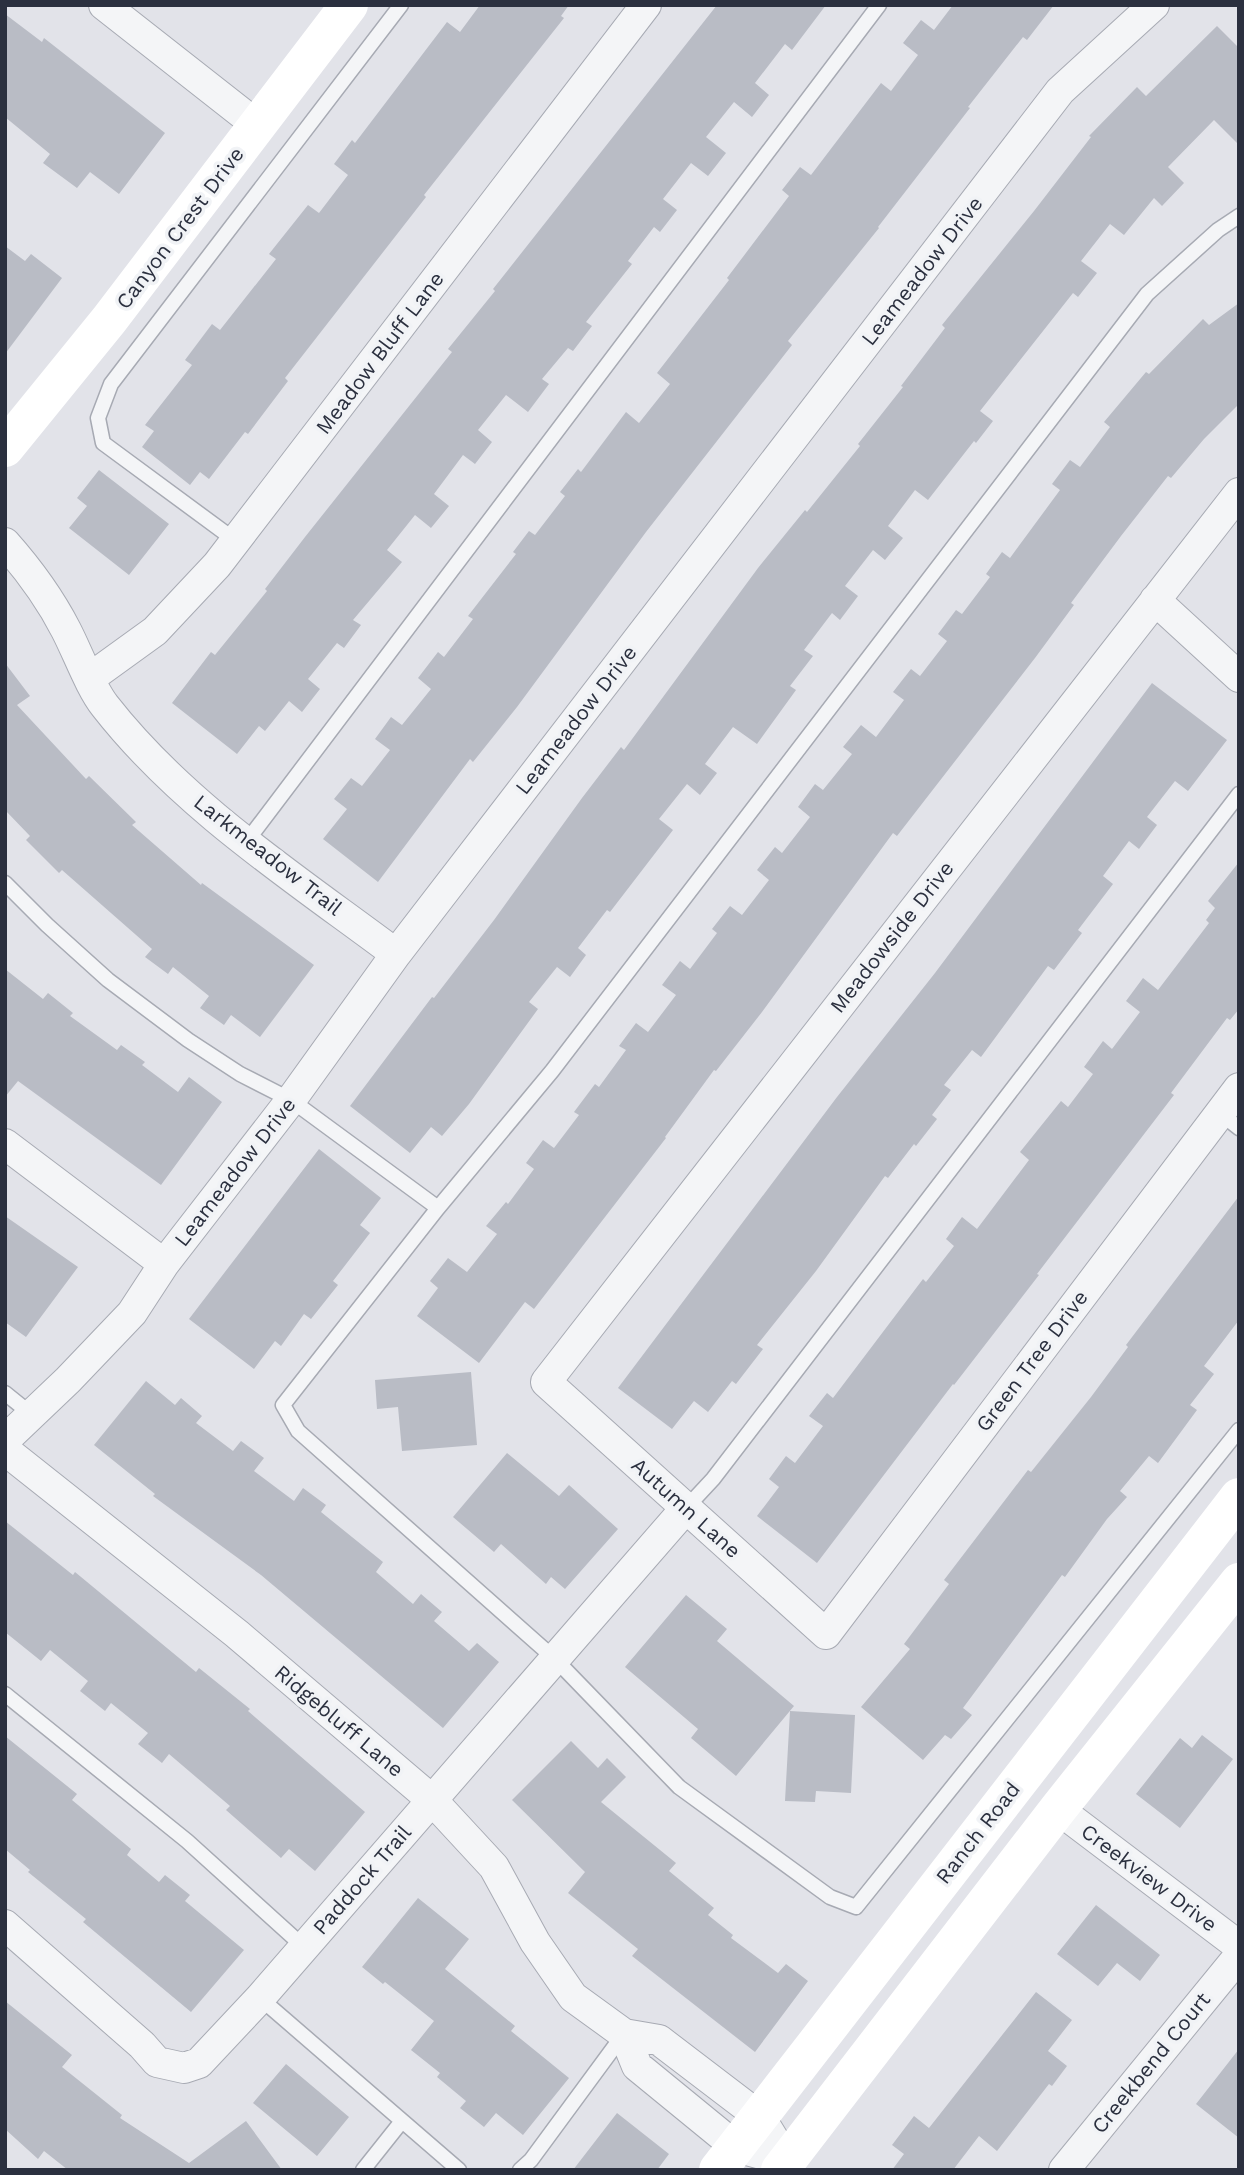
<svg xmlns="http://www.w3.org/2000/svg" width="1244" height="2175" font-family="'Work Sans',sans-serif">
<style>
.building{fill:#b9bcc5}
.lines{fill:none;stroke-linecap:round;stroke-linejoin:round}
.lane-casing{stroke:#a7aab3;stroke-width:17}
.street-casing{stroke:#a7aab3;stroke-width:32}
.lane{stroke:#f4f5f7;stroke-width:14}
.street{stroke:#f4f5f7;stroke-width:30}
.secondary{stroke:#fff;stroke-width:38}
.labels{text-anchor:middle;stroke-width:7;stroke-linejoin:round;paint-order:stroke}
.street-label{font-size:21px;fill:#2b303f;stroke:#f1f3f6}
</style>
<rect width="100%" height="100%" fill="#e2e3e9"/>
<!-- building -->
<path class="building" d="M 480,5 L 569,5 L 561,16 L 564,18 L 424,195 L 426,197 L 285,378 L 288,381 L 248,434 L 245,432 L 209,479 L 200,472 L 190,485 L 142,447 L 154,431 L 145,425 L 192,365 L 185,360 L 212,324 L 220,330 L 276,259 L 269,254 L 308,205 L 319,213 L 348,175 L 334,164 L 352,140 L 355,143 L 447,22 L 460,32 Z
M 717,5 L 826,5 L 792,50 L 785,44 L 755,83 L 769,95 L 752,117 L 734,102 L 706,137 L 726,153 L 708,176 L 691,163 L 663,199 L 677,210 L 660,232 L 654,227 L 628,261 L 632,264 L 586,322 L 592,326 L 573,351 L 568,348 L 542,379 L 549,384 L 528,412 L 506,395 L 478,430 L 492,442 L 475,464 L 463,455 L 434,494 L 449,506 L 431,528 L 415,515 L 387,550 L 402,562 L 353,620 L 361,625 L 344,648 L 337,643 L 308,679 L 320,689 L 302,712 L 289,701 L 265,731 L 259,726 L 237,754 L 172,703 L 211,652 L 215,655 L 267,591 L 265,589 L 305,537 L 452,352 L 448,349 L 495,291 L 493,289 Z
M 953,5 L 1054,5 L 1027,40 L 1023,37 L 968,107 L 970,108 L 878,227 L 879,228 L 788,341 L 792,345 L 646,532 L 517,707 L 473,762 L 470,759 L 378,882 L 323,839 L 347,809 L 334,799 L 351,778 L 362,786 L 390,750 L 375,739 L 391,717 L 402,725 L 431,689 L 418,678 L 438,652 L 444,657 L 473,619 L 468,616 L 516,554 L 513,552 L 529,531 L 535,535 L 565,496 L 560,492 L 578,469 L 581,472 L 626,412 L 639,423 L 670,384 L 657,373 L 729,280 L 727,278 L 789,196 L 782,190 L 800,167 L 811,175 L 881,83 L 891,91 L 918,55 L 903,43 L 921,20 L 934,30 Z
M 5,14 L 42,42 L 44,38 L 165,133 L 119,194 L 90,172 L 77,188 L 43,163 L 50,154 L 5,117 Z
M 1217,26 L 1239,48 L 1239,145 L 1214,120 L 1168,167 L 1184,183 L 1162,206 L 1154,198 L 1124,235 L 1110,224 L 1081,261 L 1097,273 L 1078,297 L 1073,293 L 980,411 L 993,421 L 976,443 L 974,441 L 928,500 L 915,490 L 888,526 L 903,538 L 885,560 L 873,550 L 845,586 L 858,596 L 840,620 L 832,613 L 804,650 L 813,656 L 790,686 L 796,690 L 757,744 L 733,727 L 705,764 L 717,773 L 700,795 L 687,784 L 659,819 L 673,830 L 610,912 L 607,910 L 578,948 L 586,955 L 570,977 L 557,967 L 529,1002 L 538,1009 L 469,1104 L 442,1136 L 431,1127 L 410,1153 L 350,1106 L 432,997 L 434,998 L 494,920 L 582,798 L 621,747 L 624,750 L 758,568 L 805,510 L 807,512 L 860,446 L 858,444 L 903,387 L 901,386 L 945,328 L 942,325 L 1034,211 L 1091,137 L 1089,136 L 1137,87 L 1146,96 Z
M 5,246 L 25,261 L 31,254 L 62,278 L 5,354 Z
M 1239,303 L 1239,404 L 1204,439 L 1171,478 L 1168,476 L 1121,536 L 1071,603 L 1074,605 L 1035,658 L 897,836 L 893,833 L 762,1012 L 716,1071 L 714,1070 L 665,1137 L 666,1138 L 534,1309 L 525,1302 L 479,1363 L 417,1316 L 438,1288 L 430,1281 L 448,1258 L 467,1272 L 497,1234 L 486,1226 L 506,1202 L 508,1204 L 534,1169 L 526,1163 L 543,1140 L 554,1148 L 579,1115 L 574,1112 L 595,1084 L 599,1087 L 626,1050 L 619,1046 L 636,1023 L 648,1032 L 676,995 L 662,985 L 680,961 L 690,969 L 717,933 L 712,929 L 730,906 L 742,915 L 769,880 L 757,870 L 775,847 L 782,853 L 810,817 L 798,807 L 815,784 L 823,790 L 852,754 L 843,747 L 861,725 L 876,737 L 904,700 L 893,692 L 911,669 L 920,676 L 947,641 L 938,634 L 956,610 L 962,614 L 990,577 L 986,574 L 1002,552 L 1010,558 L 1060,490 L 1052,484 L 1070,460 L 1080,467 L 1110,427 L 1104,422 L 1146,372 L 1149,374 L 1203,319 L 1209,325 Z
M 99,470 L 169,524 L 129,575 L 69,528 L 87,506 L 77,498 Z
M 5,663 L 30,696 L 17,705 L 86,779 L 89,776 L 136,822 L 132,825 L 201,885 L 202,883 L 314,965 L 260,1037 L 231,1015 L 224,1025 L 200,1008 L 209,996 L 173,967 L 168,974 L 145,957 L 152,949 L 62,870 L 59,873 L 26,840 L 30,836 L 5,810 Z
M 1152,683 L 1227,740 L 1188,791 L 1175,781 L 1147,817 L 1157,825 L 1139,849 L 1129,841 L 1103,876 L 1113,884 L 1078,930 L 1082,933 L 1054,970 L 1048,966 L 981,1057 L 972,1050 L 944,1085 L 951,1090 L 932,1115 L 937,1119 L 916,1146 L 914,1144 L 888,1178 L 885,1176 L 816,1271 L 757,1345 L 763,1349 L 736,1384 L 732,1381 L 708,1412 L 694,1401 L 672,1429 L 618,1388 L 837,1097 L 935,973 Z
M 1239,862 L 1239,1009 L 1230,1020 L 1227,1018 L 1171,1093 L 1174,1095 L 1037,1274 L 1039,1275 L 954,1385 L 953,1384 L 817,1563 L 757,1516 L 779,1487 L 769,1479 L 786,1456 L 795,1463 L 823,1426 L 809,1416 L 827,1393 L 833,1398 L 923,1279 L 926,1282 L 954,1246 L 946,1239 L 962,1217 L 977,1229 L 1029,1160 L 1020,1152 L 1061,1101 L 1068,1107 L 1093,1074 L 1084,1067 L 1103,1041 L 1112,1049 L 1140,1012 L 1126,1001 L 1143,978 L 1158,990 L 1209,923 L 1206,920 L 1215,908 L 1208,901 Z
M 5,969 L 43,999 L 48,993 L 73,1013 L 70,1016 L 117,1050 L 121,1045 L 145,1062 L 142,1065 L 178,1092 L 189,1077 L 222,1102 L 161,1185 L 18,1081 L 5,1097 Z
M 319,1149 L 381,1198 L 360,1225 L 370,1233 L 333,1281 L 338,1285 L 311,1319 L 304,1314 L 281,1346 L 275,1341 L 254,1369 L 189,1319 Z
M 1239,1196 L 1239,1320 L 1204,1366 L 1214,1374 L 1190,1405 L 1197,1410 L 1158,1463 L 1149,1456 L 1120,1491 L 1127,1497 L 1107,1519 L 1065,1577 L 1062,1575 L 963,1708 L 972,1715 L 951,1739 L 945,1735 L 923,1760 L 861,1707 L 910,1649 L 904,1644 L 949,1584 L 944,1580 L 1028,1470 L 1031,1472 L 1091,1397 L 1128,1347 L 1126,1345 Z
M 5,1216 L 78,1267 L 26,1337 L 5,1322 Z
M 471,1372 L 477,1445 L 402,1451 L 398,1407 L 377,1409 L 375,1380 Z
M 146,1381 L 175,1405 L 181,1398 L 202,1416 L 196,1423 L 233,1451 L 241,1441 L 264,1458 L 254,1471 L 294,1501 L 303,1488 L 326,1505 L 321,1512 L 383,1562 L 376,1572 L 413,1604 L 421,1594 L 442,1612 L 434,1621 L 469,1651 L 477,1643 L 499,1662 L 443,1728 L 261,1575 L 153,1496 L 155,1494 L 94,1445 Z
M 507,1453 L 559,1496 L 569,1485 L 618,1529 L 565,1589 L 551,1577 L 546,1584 L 501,1544 L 494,1552 L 453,1517 Z
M 5,1521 L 73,1575 L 75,1572 L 196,1672 L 199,1668 L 250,1709 L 248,1711 L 365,1812 L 315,1871 L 289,1849 L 281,1858 L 226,1810 L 230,1806 L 169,1754 L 162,1763 L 138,1744 L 148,1733 L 111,1703 L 105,1711 L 80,1691 L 88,1681 L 50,1650 L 41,1661 L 5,1632 Z
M 686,1595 L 727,1629 L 717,1641 L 794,1706 L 736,1776 L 691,1738 L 698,1729 L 625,1667 Z
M 790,1711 L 855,1715 L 851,1793 L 816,1791 L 815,1802 L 785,1801 Z
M 1202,1735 L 1233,1759 L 1180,1828 L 1136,1794 L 1180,1738 L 1192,1748 Z
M 5,1736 L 77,1794 L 72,1800 L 131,1849 L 127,1855 L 159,1882 L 165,1875 L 190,1895 L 185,1901 L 244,1950 L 191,2012 L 83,1922 L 86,1919 L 28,1872 L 30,1870 L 5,1849 Z
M 571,1741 L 598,1768 L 607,1758 L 626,1777 L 601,1802 L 676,1863 L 669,1871 L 714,1908 L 708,1915 L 733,1935 L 731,1938 L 778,1973 L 786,1964 L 808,1981 L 755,2052 L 632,1956 L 638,1949 L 568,1893 L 585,1872 L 512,1800 Z
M 418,1898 L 469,1939 L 445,1969 L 515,2026 L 511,2031 L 569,2078 L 523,2135 L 496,2113 L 484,2127 L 460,2108 L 466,2101 L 437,2077 L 440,2073 L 411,2050 L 434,2021 L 385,1982 L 383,1984 L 362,1967 Z
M 1096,1905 L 1160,1955 L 1140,1981 L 1117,1963 L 1098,1986 L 1057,1954 Z
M 1036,1992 L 1072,2020 L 1048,2051 L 1067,2066 L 1052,2086 L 1049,2084 L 997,2151 L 979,2136 L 953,2170 L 892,2170 L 904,2154 L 892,2145 L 914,2116 L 929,2128 Z
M 5,2001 L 72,2055 L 62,2067 L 122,2115 L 120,2118 L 189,2163 L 246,2121 L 282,2170 L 68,2170 L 44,2151 L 38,2159 L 5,2129 Z
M 1239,2049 L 1239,2138 L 1196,2104 Z
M 286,2064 L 349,2117 L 317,2156 L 253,2103 Z
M 617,2113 L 669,2154 L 657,2170 L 573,2170 Z"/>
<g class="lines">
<defs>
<path id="lane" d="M 1239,216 L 1218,230 L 1147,294 L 552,1071 L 438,1208 L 283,1405 L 298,1431 L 555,1659 L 679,1787 L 830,1897 L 856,1907 L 1239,1430
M 236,541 L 103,443 L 98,418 L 111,384 L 401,5
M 247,841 L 879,5
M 5,883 L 47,925 L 108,980 L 188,1040 L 240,1074 L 291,1100 L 438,1208
M 1220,1113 L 1239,1128
M 5,1393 L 31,1414
M 686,1508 L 713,1479 L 1239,794
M 5,1694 L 187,1841 L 304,1947
M 260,1998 L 459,2170
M 363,2170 L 402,2121
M 520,2170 L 531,2160 L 623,2035"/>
<path id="street" d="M 104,5 L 258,126
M 1239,493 L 546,1382 L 826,1634 L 1239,1088
M 5,543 C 29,570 50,599 66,630 C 78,653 90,687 105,706 C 183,806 296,879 396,954
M 1155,600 L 1239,677
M 90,678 L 155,631 L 217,565 L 646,5
M 5,1144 L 164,1264
M 5,1440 L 68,1380 L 132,1313 L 164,1264 L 291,1100 L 396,954 L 1060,91 L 1154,5
M 5,1450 L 237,1634 L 432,1800 L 494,1867 L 535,1942 L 573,1997 L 624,2034 L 659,2040 L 760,2117 L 787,2161 L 736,2147 L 637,2066 L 624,2034
M 1058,1809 L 1239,1946
M 5,1925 L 142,2045 L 157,2062 L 184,2068 L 199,2063 L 260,1998 L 686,1508
M 1064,2170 L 1239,1956"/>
</defs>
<!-- lane casing -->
<use href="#lane" class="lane-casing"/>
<!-- street casing -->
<use href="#street" class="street-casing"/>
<!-- lane -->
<use href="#lane" class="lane"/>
<!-- street -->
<use href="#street" class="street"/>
<!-- secondary -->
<path class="secondary" d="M 5,448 L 109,320 L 349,5
M 718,2170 L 1239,1497
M 780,2170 L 1058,1809 L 1239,1582"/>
</g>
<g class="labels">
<!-- street labels -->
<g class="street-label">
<text transform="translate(180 228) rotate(-53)" y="7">Canyon Crest Drive</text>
<text transform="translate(922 271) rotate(-52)" y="7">Leameadow Drive</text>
<text transform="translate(380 353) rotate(-53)" y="7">Meadow Bluff Lane</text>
<text transform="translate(576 720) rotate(-52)" y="7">Leameadow Drive</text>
<text transform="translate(268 855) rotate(38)" y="7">Larkmeadow Trail</text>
<text transform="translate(892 937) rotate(-52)" y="7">Meadowside Drive</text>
<text transform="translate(235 1172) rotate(-52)" y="7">Leameadow Drive</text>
<text transform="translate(1032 1361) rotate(-53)" y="7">Green Tree Drive</text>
<text transform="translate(686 1508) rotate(42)" y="7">Autumn Lane</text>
<text transform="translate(339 1721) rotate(40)" y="7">Ridgebluff Lane</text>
<text transform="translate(978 1833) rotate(-52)" y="7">Ranch Road</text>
<text transform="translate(1149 1878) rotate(37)" y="7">Creekview Drive</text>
<text transform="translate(362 1880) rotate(-49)" y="7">Paddock Trail</text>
<text transform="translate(1151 2063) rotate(-51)" y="7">Creekbend Court</text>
</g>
</g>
<!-- border -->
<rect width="1244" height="2175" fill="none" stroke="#2b303f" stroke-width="14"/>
</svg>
